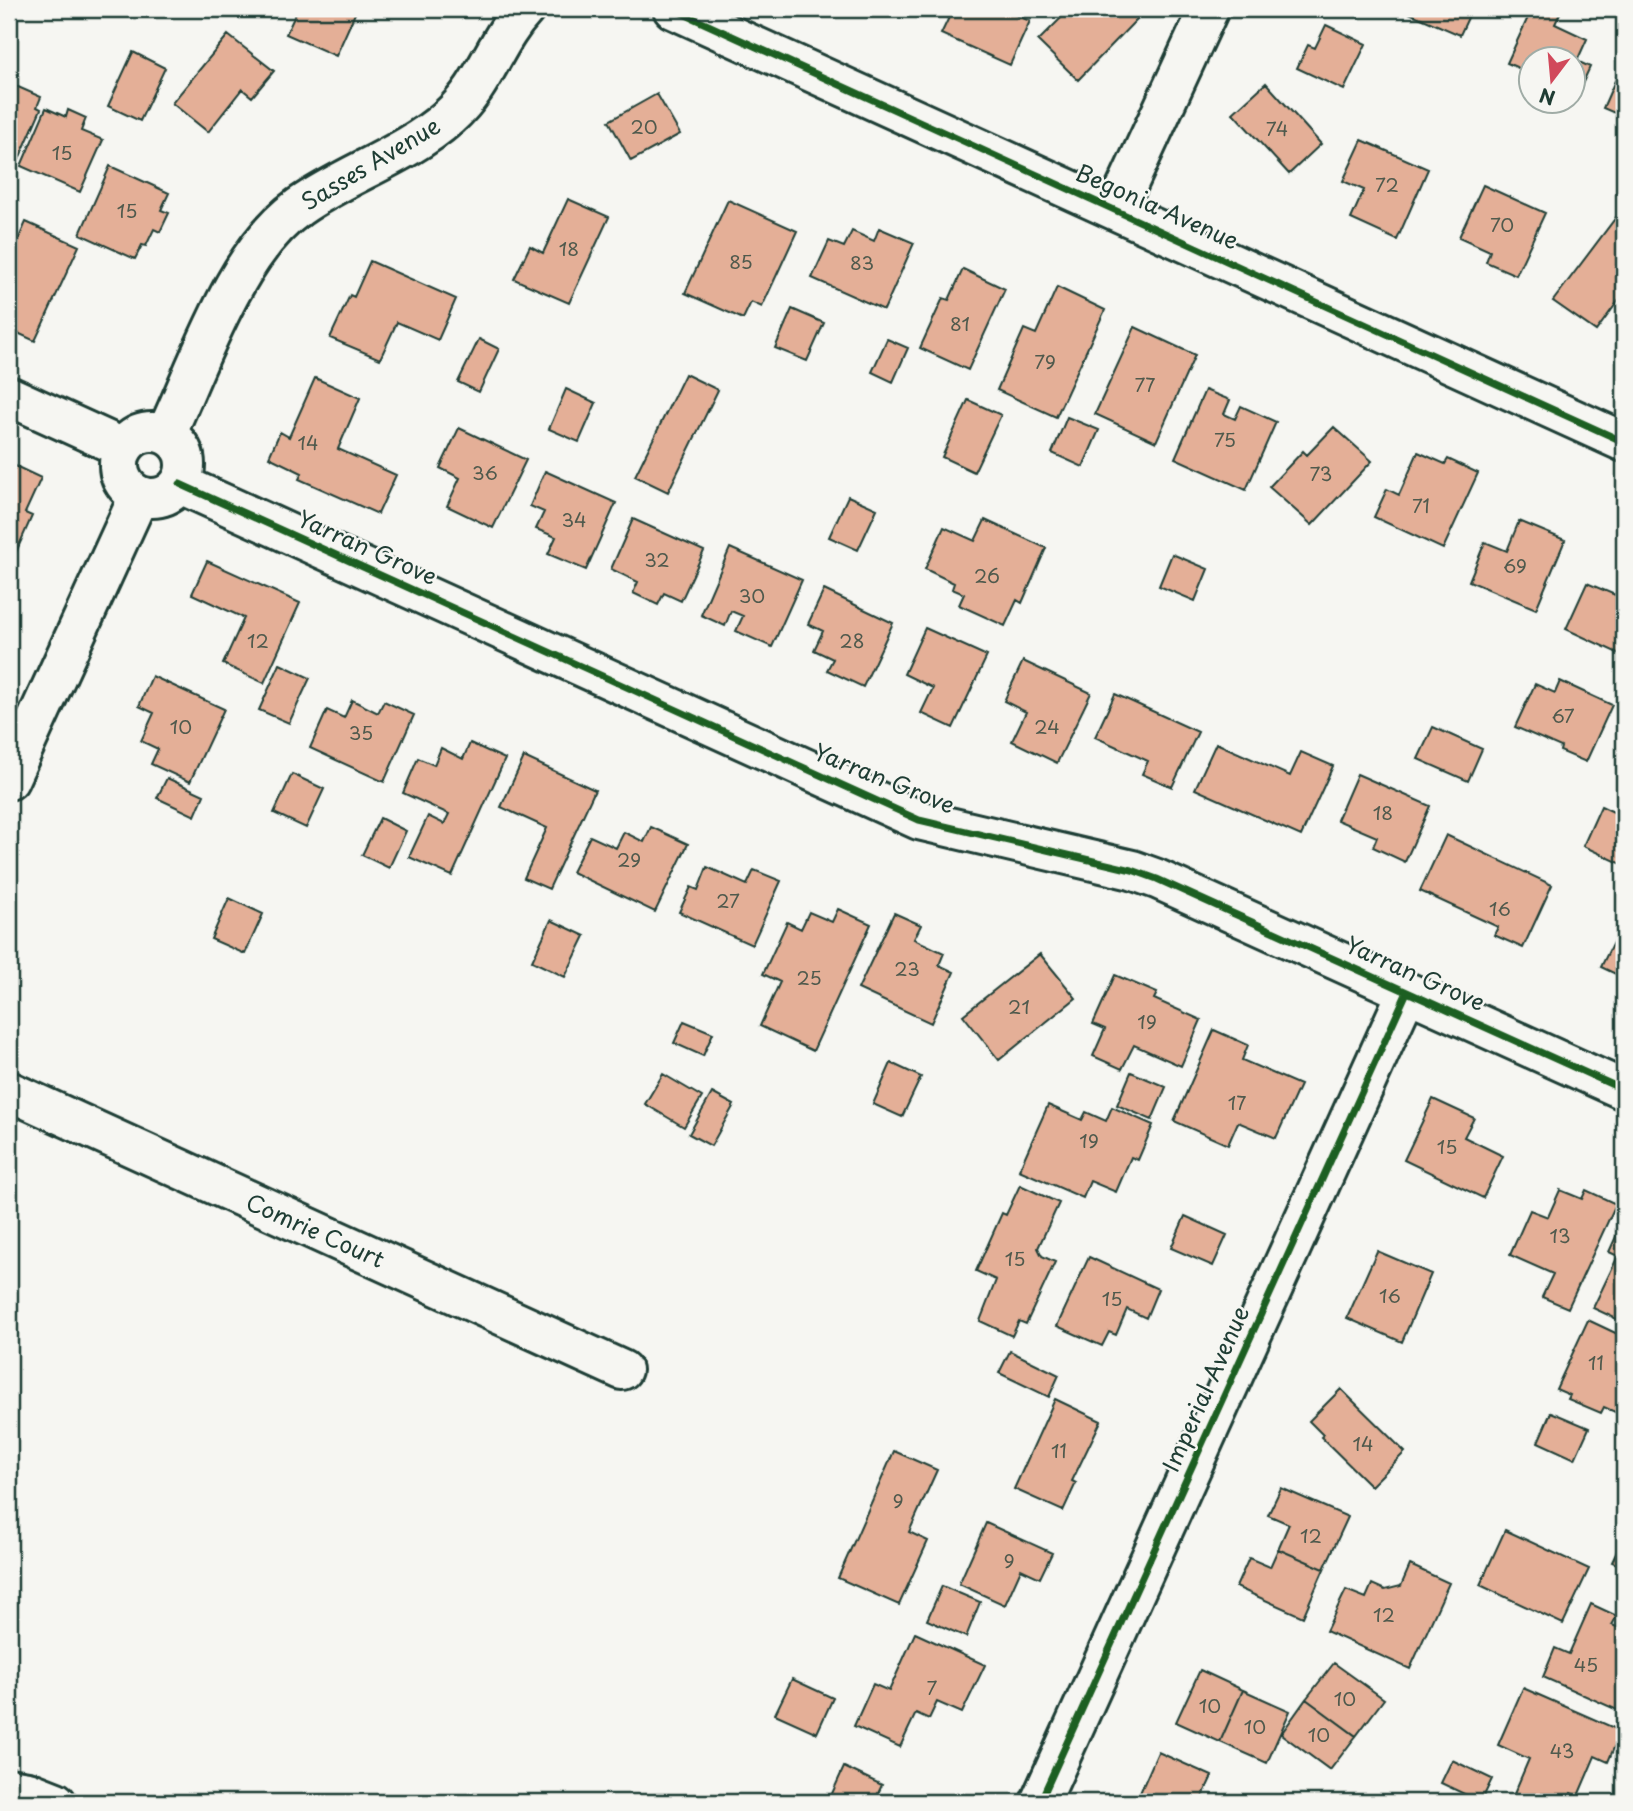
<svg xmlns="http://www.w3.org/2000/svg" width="1633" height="1811" font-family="'Playpen Sans',sans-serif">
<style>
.building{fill:#e4af97;stroke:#1f3d34;stroke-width:2}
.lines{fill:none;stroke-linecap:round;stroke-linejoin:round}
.minor-casing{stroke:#1f3d34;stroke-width:44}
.minor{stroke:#f6f6f2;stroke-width:38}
.cycleway-casing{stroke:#f6f6f2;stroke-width:11}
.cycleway{stroke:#1b5e20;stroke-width:7}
.labels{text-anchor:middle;stroke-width:5;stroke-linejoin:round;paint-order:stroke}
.number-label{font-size:19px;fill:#505a4d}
.street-label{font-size:23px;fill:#1f3d34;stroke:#f6f6f2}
</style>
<rect width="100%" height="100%" fill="#f6f6f2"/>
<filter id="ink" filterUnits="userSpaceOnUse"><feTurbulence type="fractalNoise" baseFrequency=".0143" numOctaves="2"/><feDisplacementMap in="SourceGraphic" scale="14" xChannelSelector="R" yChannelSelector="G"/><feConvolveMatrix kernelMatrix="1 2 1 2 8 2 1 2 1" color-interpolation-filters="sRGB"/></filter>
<g filter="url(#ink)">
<!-- building -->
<path class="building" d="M 298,9 L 357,9 L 336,56 L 286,34 Z
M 953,9 L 1001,9 L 1030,21 L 1010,65 L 941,34 Z
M 1070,9 L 1129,9 L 1138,18 L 1078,80 L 1038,41 Z
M 1400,9 L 1472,9 L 1460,35 Z
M 1525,9 L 1562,9 L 1555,24 L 1587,39 L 1577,61 L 1590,67 L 1577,95 L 1574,93 L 1574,60 L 1532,60 L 1532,74 L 1507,63 L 1530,13 Z
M 1326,25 L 1366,44 L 1344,90 L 1297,68 L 1308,45 L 1315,48 Z
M 228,35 L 274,71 L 252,97 L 242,89 L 208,132 L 172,103 Z
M 133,52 L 165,68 L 140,121 L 108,106 Z
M 1624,60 L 1624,117 L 1603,108 Z
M 9,83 L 41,97 L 37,107 L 41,109 L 12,175 L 9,173 Z
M 1266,83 L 1321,144 L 1289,174 L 1233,113 Z
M 657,94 L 680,134 L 631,161 L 609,121 Z
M 46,108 L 66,117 L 68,110 L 86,118 L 81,131 L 103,140 L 80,192 L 21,166 Z
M 1362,140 L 1428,169 L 1397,240 L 1351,219 L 1364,190 L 1343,181 Z
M 110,166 L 169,193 L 161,210 L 169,213 L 160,232 L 154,229 L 146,246 L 142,245 L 135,259 L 80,234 Z
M 1483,185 L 1545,213 L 1516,275 L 1486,262 L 1490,251 L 1459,237 Z
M 568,199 L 609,217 L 569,303 L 514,279 L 530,246 L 543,253 Z
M 728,200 L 797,231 L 762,307 L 751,302 L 743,319 L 685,293 Z
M 1617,216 L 1624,222 L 1624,293 L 1596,331 L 1553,301 Z
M 26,222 L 79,246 L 35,341 L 9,329 L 9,260 Z
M 879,228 L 914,243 L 884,310 L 812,278 L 829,241 L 844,247 L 852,231 L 874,241 Z
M 370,261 L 456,299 L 438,340 L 397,322 L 380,359 L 330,338 L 350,295 L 354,297 Z
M 963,269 L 1005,289 L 968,370 L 920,348 L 943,298 L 949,300 Z
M 1057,287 L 1105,310 L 1056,417 L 997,390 L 1024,329 L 1036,334 Z
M 792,309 L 824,323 L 807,361 L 775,348 Z
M 1135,327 L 1195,355 L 1156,442 L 1095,414 Z
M 479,339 L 499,349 L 479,392 L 458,382 Z
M 887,339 L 908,348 L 893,382 L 872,372 Z
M 685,374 L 718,390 L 668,492 L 635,476 Z
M 315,378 L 360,398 L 338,449 L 396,475 L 378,514 L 299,479 L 302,473 L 269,457 L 280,432 L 289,437 Z
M 566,389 L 596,403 L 579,442 L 549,429 Z
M 1205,390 L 1230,400 L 1224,414 L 1235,419 L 1241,406 L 1276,422 L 1246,490 L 1175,458 Z
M 968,400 L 1001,415 L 974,472 L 942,457 Z
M 1067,417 L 1099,430 L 1083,467 L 1052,453 Z
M 1334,427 L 1372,461 L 1312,525 L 1269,487 L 1303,451 L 1307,455 Z
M 459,428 L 526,460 L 493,528 L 447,506 L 460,478 L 440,468 Z
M 1418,452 L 1445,464 L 1448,459 L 1478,473 L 1443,549 L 1374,517 L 1387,489 L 1399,495 Z
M 9,463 L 41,478 L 25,513 L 32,516 L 13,559 L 9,557 Z
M 545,471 L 616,503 L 586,570 L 548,554 L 556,537 L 536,529 L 544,512 L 530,506 Z
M 848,496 L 877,509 L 858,550 L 829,537 Z
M 633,519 L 704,551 L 681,601 L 664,593 L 658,605 L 633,593 L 638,582 L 611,569 Z
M 985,520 L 1046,548 L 1022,603 L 1017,600 L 1005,626 L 959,605 L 964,594 L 952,589 L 954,583 L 925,569 L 944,527 L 975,541 Z
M 1519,521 L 1565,540 L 1536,609 L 1469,581 L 1485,542 L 1507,551 Z
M 730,548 L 802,580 L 772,647 L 736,631 L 743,616 L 731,611 L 725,626 L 701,615 Z
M 1172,554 L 1208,569 L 1195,601 L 1159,586 Z
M 207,561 L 300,603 L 264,683 L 223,664 L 244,618 L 192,594 Z
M 1624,574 L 1624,656 L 1566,629 L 1587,583 L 1615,595 Z
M 824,590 L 893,623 L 863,687 L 827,670 L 833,659 L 814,650 L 823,631 L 808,624 Z
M 925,628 L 987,656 L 953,728 L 921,713 L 933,688 L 904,674 Z
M 1023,661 L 1091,693 L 1057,763 L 1012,741 L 1026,712 L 1004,701 Z
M 280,664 L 310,678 L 289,723 L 259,710 Z
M 152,676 L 224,709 L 190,782 L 151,764 L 158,749 L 141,741 L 154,713 L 139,706 Z
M 1560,681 L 1612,705 L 1586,762 L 1560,751 L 1561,747 L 1515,727 L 1535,684 L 1555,693 Z
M 1115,694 L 1198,732 L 1172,787 L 1142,774 L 1148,761 L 1095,737 Z
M 352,700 L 378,713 L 384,701 L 414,715 L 384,782 L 310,748 L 327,710 L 344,718 Z
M 1433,727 L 1482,749 L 1468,781 L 1418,759 Z
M 470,743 L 505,759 L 452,876 L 409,857 L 428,816 L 444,824 L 449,814 L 403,793 L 418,758 L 434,765 L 441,748 L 463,759 Z
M 1216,743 L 1290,776 L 1301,752 L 1333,766 L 1301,836 L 1195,789 Z
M 524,757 L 595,790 L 549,889 L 524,878 L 547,828 L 501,807 Z
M 292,774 L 324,789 L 306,828 L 274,813 Z
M 1357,774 L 1430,806 L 1405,862 L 1373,847 L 1377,837 L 1337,820 Z
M 167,778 L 204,795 L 195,816 L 157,798 Z
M 1601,806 L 1624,817 L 1624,865 L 1583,846 Z
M 380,818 L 406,831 L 389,868 L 362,855 Z
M 651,827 L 688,844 L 655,912 L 572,872 L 590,836 L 616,848 L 624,832 L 644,842 Z
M 1446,835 L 1552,885 L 1523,948 L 1494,935 L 1498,927 L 1420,891 Z
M 707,867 L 747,885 L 754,870 L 781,881 L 752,945 L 679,912 L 691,887 L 698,890 Z
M 229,898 L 263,914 L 245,954 L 211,939 Z
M 838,909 L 871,924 L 813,1051 L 760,1026 L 780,982 L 763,974 L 787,922 L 801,929 L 809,912 L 832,922 Z
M 894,913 L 921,925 L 914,939 L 944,953 L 939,965 L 954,972 L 931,1023 L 858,989 Z
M 551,920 L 585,936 L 565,977 L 532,961 Z
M 1622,924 L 1624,925 L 1624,978 L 1601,967 Z
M 1040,954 L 1076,998 L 999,1060 L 963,1015 Z
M 1115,975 L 1157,993 L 1154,999 L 1201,1020 L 1181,1066 L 1134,1045 L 1122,1069 L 1093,1056 L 1105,1029 L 1093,1024 Z
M 684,1021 L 713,1033 L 703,1056 L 674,1043 Z
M 1214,1030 L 1248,1045 L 1242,1060 L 1300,1085 L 1276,1138 L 1238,1122 L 1228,1145 L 1174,1121 Z
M 891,1063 L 921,1077 L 902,1117 L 873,1104 Z
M 1131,1072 L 1166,1087 L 1152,1120 L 1117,1105 Z
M 663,1074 L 702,1097 L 684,1127 L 645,1104 Z
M 712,1093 L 734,1105 L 711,1146 L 689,1134 Z
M 1433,1099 L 1474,1118 L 1464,1137 L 1503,1156 L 1483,1198 L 1404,1160 Z
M 1048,1105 L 1082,1120 L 1086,1112 L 1106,1121 L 1112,1107 L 1153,1125 L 1138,1160 L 1131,1157 L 1116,1192 L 1090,1181 L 1083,1198 L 1019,1170 Z
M 1020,1185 L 1059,1203 L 1038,1248 L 1042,1256 L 1055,1262 L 1026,1324 L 1019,1321 L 1012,1336 L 980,1321 L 996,1280 L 976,1271 L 1002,1213 L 1006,1215 Z
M 1560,1190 L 1582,1199 L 1586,1190 L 1616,1204 L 1568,1308 L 1542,1297 L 1553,1274 L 1510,1255 L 1530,1210 L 1548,1217 Z
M 1185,1216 L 1227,1235 L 1213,1266 L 1171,1248 Z
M 1624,1219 L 1624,1314 L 1621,1321 L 1593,1308 L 1618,1256 L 1609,1252 Z
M 1377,1251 L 1431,1274 L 1402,1342 L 1347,1318 Z
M 1089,1257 L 1158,1289 L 1146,1318 L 1127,1309 L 1116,1335 L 1109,1332 L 1102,1346 L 1057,1326 Z
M 1588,1320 L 1624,1337 L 1624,1416 L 1604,1407 L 1601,1413 L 1568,1399 L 1570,1395 L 1556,1389 Z
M 1010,1351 L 1059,1375 L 1049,1397 L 999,1373 Z
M 1341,1389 L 1405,1452 L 1371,1486 L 1321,1437 L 1323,1435 L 1309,1421 Z
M 1055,1399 L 1101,1421 L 1072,1481 L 1076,1483 L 1063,1511 L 1014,1489 Z
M 1551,1412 L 1589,1428 L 1575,1459 L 1538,1442 Z
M 894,1451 L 937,1470 L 909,1532 L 928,1541 L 899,1605 L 838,1578 Z
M 1281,1488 L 1348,1517 L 1324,1569 L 1278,1549 L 1289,1524 L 1268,1515 Z
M 986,1523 L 1052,1553 L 1040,1578 L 1021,1569 L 1005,1605 L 959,1584 Z
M 1505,1530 L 1589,1569 L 1563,1624 L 1480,1585 Z
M 1624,1536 L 1624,1567 L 1612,1562 Z
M 1278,1549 L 1324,1569 L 1303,1617 L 1236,1587 L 1249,1558 L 1270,1567 Z
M 1410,1565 L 1449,1583 L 1410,1669 L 1326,1631 L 1346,1590 L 1366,1598 L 1372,1584 L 1385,1590 L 1401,1586 Z
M 942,1586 L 980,1602 L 966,1637 L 927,1620 Z
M 1591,1604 L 1617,1616 L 1612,1625 L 1624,1630 L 1624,1713 L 1543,1677 L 1555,1648 L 1569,1654 Z
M 915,1633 L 985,1665 L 962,1713 L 937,1702 L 929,1719 L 916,1713 L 900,1747 L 854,1726 L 873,1684 L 889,1691 Z
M 1334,1663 L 1384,1699 L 1356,1736 L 1306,1699 Z
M 1200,1670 L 1243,1690 L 1220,1742 L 1176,1722 Z
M 792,1679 L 833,1698 L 817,1733 L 775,1714 Z
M 1523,1688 L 1621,1731 L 1608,1762 L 1595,1756 L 1578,1796 L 1571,1793 L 1567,1802 L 1533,1802 L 1514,1794 L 1529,1759 L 1498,1745 Z
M 1243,1690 L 1290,1711 L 1267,1763 L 1220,1742 Z
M 1306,1699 L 1356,1736 L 1330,1770 L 1281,1734 Z
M 1158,1752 L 1212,1776 L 1200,1802 L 1136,1802 Z
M 1452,1760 L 1492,1779 L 1481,1802 L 1441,1783 Z
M 844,1767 L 882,1785 L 874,1802 L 838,1802 L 830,1798 Z"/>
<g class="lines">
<defs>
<path id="minor" d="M 673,9 L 1624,442
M 1116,210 L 1209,9
M 9,396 L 123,448
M119 465a33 33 0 1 1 66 0a33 33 0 1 1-66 0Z
M 166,434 C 199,364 235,252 299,207 C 347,173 405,156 449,117 C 486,84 494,42 525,9
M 180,484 L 919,820 L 1132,870 L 1157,879 L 1624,1090
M 9,780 L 139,496
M 9,1091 L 622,1370
M 9,1788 L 28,1791 L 56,1802
M 1040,1802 L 1407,992"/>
</defs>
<!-- minor casing -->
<use href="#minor" class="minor-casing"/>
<!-- minor -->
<use href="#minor" class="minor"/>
<defs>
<path id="cycleway" d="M 673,9 L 1624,442
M 180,484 L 919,820 L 1132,870 L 1157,879 L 1624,1090
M 1040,1802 L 1407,992"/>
</defs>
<!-- cycleway casing -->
<use href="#cycleway" class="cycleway-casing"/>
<!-- cycleway -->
<use href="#cycleway" class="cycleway"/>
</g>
</g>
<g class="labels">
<!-- number labels -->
<g class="number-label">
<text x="644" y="134">20</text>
<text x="1277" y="136">74</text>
<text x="62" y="160">15</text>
<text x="1387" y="192">72</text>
<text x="127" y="218">15</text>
<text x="1502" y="232">70</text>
<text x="569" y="256">18</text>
<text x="741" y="269">85</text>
<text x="862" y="270">83</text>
<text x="960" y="331">81</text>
<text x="1045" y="369">79</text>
<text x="1145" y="392">77</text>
<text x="1225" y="447">75</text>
<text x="308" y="450">14</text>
<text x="485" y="480">36</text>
<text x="1321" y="481">73</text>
<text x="1421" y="513">71</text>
<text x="574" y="527">34</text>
<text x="657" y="567">32</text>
<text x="1515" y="573">69</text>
<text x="987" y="583">26</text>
<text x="752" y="603">30</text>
<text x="258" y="648">12</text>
<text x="852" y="648">28</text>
<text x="1563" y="723">67</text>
<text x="181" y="734">10</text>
<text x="1047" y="734">24</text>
<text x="361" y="740">35</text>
<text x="1383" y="820">18</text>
<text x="629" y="867">29</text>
<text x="728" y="908">27</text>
<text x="1500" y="916">16</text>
<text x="907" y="976">23</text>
<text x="809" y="985">25</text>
<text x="1019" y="1014">21</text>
<text x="1147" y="1029">19</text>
<text x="1237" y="1110">17</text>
<text x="1089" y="1148">19</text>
<text x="1447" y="1154">15</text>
<text x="1560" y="1243">13</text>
<text x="1015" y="1266">15</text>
<text x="1390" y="1303">16</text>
<text x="1112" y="1306">15</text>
<text x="1596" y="1370">11</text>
<text x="1363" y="1451">14</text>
<text x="1059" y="1458">11</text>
<text x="898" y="1508">9</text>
<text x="1311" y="1543">12</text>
<text x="1009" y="1568">9</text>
<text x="1384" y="1622">12</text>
<text x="1586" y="1672">45</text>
<text x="932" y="1695">7</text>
<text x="1345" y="1706">10</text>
<text x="1210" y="1713">10</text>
<text x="1255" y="1734">10</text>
<text x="1319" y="1742">10</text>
<text x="1562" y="1758">43</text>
</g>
<!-- street labels -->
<g class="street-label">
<text transform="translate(371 164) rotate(-31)" y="8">Sasses Avenue</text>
<text transform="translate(1157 207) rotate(24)" y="8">Begonia Avenue</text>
<text transform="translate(367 548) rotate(24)" y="8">Yarran Grove</text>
<text transform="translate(884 779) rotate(22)" y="8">Yarran Grove</text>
<text transform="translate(1415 974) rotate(24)" y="8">Yarran Grove</text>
<text transform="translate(315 1231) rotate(24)" y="8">Comrie Court</text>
<text transform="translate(1206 1389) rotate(-66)" y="8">Imperial Avenue</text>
</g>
</g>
<!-- margin -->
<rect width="1633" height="1811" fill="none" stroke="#f6f6f2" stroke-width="35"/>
<rect x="18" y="18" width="1598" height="1776" fill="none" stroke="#1f3d34" stroke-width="2.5" filter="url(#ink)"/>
<!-- north arrow -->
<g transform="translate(1552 80) rotate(196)"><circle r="33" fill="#f6f6f2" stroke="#a0aca6" stroke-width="2"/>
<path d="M0-5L12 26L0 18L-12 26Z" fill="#d1495b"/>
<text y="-10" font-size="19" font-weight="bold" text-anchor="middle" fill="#1f3d34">N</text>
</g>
</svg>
